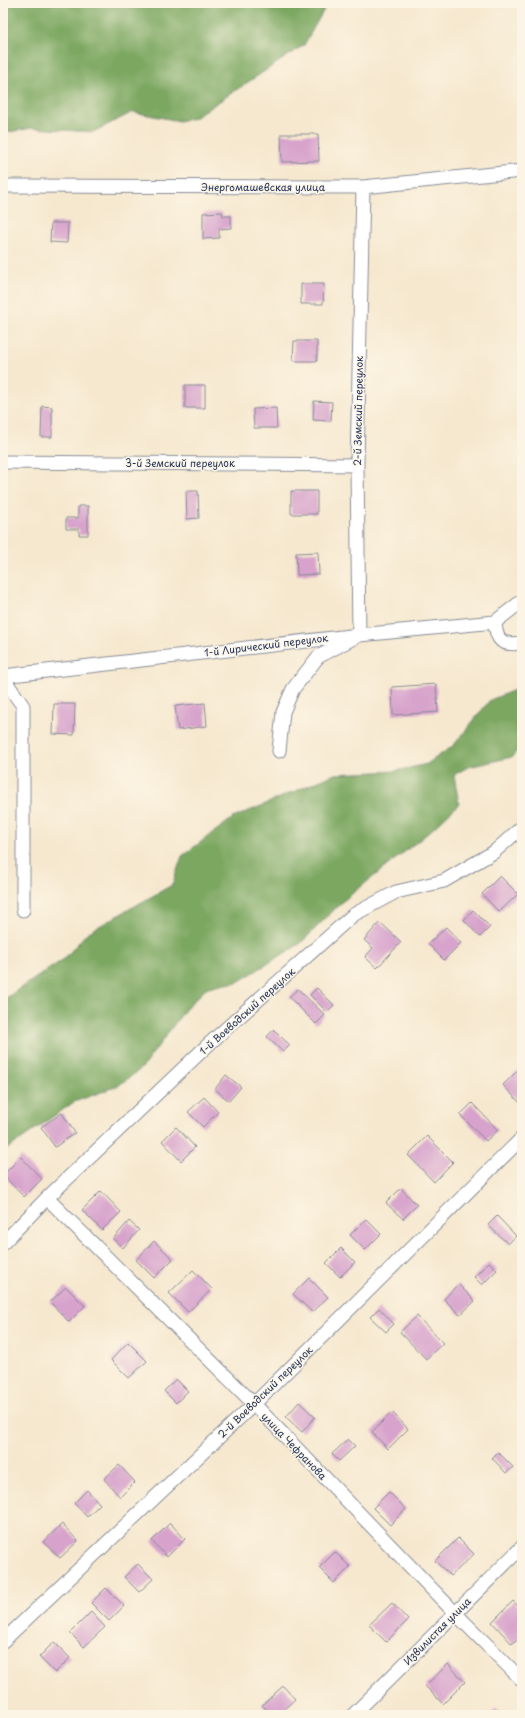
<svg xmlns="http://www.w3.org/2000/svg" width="525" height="1718" font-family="'Playpen Sans',sans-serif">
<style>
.forest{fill:#7ca760;stroke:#4c6b5f}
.building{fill:#d7a2cc}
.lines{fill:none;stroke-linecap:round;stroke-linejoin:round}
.minor-casing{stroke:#888c96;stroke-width:15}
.minor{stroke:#fff;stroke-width:13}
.labels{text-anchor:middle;stroke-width:3;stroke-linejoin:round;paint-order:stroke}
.street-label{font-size:10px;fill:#1b2f5e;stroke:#fcf5e5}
</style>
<rect width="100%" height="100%" fill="#fcf5e5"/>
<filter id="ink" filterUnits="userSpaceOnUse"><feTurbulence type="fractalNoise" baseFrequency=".025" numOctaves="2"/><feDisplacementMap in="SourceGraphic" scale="8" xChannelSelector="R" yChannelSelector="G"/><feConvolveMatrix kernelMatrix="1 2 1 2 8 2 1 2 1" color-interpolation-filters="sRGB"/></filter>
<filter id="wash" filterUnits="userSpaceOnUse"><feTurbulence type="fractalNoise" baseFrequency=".012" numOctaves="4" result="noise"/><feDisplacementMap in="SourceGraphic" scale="16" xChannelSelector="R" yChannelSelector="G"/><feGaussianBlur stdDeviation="0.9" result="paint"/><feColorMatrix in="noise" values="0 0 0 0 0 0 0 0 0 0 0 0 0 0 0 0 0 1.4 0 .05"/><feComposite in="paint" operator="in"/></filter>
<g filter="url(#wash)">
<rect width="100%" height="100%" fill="#f6e8cf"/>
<!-- forest -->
<path class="forest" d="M 3,3 L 325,3 L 326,6 L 304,45 L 194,118 L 179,121 L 133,112 L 93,132 L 32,128 L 3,133 Z
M 522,687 L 522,745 L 512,757 L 468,767 L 454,775 L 459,804 L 428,833 L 343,901 L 301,943 L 238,982 L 208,987 L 187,1007 L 142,1068 L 118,1086 L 74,1102 L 3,1152 L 3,1000 L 64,959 L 87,933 L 172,885 L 182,856 L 233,818 L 335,774 L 396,771 L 427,764 L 454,745 L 490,700 Z"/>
<g id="blocks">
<!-- building -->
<path class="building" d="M 281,134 L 318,134 L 319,161 L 282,162 Z
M 222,212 L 223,216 L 231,216 L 231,228 L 219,229 L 219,238 L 203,239 L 203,213 Z
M 51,223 L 68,223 L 67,243 L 50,242 Z
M 301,284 L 324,284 L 323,304 L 301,304 Z
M 294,341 L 317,341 L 317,361 L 293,361 Z
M 185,385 L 205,385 L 205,408 L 185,408 Z
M 314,401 L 332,402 L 331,421 L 313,420 Z
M 42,406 L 52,407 L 52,437 L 41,437 Z
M 276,408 L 277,428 L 254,428 L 253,409 Z
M 186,491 L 198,491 L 199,518 L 187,519 Z
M 291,491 L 317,491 L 317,514 L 291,514 Z
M 78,506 L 88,506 L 88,535 L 79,535 L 79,529 L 66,529 L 66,518 L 78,518 Z
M 318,552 L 319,574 L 297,575 L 296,553 Z
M 436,684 L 438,712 L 393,715 L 392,687 Z
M 205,703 L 207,726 L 178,730 L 175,706 Z
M 54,704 L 75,704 L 74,735 L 53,734 Z
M 500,876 L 518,894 L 499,912 L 482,894 Z
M 473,910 L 490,927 L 480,937 L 464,920 Z
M 380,922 L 401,942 L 377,968 L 365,957 L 373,948 L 364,940 Z
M 446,927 L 461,943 L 444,960 L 428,944 Z
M 317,988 L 334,1005 L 327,1012 L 310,995 Z
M 298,989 L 325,1015 L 316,1024 L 289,997 Z
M 273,1030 L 290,1045 L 283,1052 L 267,1037 Z
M 522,1066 L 522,1105 L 503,1085 Z
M 226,1075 L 241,1087 L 229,1101 L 215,1089 Z
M 204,1097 L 218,1112 L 203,1127 L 188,1112 Z
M 472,1103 L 498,1130 L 486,1141 L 460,1115 Z
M 62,1113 L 75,1133 L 55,1147 L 41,1127 Z
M 176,1127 L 195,1147 L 181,1161 L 162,1141 Z
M 427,1136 L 453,1162 L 434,1182 L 408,1155 Z
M 21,1157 L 42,1179 L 24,1197 L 3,1175 Z
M 401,1188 L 417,1205 L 403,1219 L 386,1203 Z
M 101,1191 L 121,1212 L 102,1230 L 82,1210 Z
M 497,1216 L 516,1236 L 508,1244 L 488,1225 Z
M 366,1219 L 381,1234 L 365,1250 L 350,1235 Z
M 129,1221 L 139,1230 L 123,1248 L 113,1239 Z
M 154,1241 L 173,1259 L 154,1278 L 136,1260 Z
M 341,1248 L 355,1262 L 340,1277 L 326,1263 Z
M 489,1262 L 497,1270 L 482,1285 L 474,1277 Z
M 193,1270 L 212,1289 L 188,1312 L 169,1293 Z
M 309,1278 L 328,1297 L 312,1312 L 293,1294 Z
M 458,1284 L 475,1301 L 460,1315 L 444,1299 Z
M 66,1287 L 85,1306 L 69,1322 L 50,1302 Z
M 379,1308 L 394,1324 L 386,1332 L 370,1317 Z
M 417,1316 L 443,1343 L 426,1359 L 400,1332 Z
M 128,1342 L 147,1361 L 129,1378 L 111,1360 Z
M 176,1379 L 188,1391 L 176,1403 L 164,1391 Z
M 299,1402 L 315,1417 L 302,1432 L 286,1417 Z
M 392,1412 L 408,1429 L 388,1449 L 372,1432 Z
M 348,1439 L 355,1446 L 339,1461 L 332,1454 Z
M 498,1452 L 513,1467 L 506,1473 L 492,1458 Z
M 119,1465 L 135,1482 L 120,1497 L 104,1479 Z
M 87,1490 L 100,1504 L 87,1517 L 74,1503 Z
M 389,1492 L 406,1509 L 390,1525 L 373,1508 Z
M 170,1523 L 185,1539 L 167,1557 L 152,1541 Z
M 62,1524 L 78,1541 L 60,1558 L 43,1542 Z
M 458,1538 L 474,1554 L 451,1576 L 435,1561 Z
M 335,1552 L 350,1567 L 334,1583 L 319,1568 Z
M 138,1564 L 153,1579 L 139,1592 L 124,1577 Z
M 106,1588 L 124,1606 L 109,1621 L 91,1603 Z
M 513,1601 L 522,1610 L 522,1634 L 512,1644 L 492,1622 Z
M 392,1603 L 408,1620 L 386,1642 L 369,1625 Z
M 91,1612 L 105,1627 L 84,1647 L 70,1633 Z
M 54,1642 L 70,1658 L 55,1673 L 39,1657 Z
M 448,1664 L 465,1682 L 443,1704 L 425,1686 Z
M 283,1686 L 295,1699 L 278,1715 L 272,1715 L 262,1705 Z
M 496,1709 L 502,1715 L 490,1715 Z"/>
</g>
</g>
<g filter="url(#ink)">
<use href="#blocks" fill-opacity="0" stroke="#888c96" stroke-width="1"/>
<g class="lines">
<defs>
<path id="minor" d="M 3,186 L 363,187 L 522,171
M 3,462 L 357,465
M 495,622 C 496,641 502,646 522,643
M 3,676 L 359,635 L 495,622 L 522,601
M 3,678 L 23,706 L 23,910
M 279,751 L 283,712 L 293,689 L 318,657 L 359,635 L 357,465 L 363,187
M 47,1198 L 254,1404 L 456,1614 L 522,1680
M 3,1243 L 47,1198 L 210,1043 L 353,915 L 396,892 L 444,881 L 494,852 L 522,827
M 3,1641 L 254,1404 L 522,1138
M 353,1715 L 522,1547"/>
</defs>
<!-- minor casing -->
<use href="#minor" class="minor-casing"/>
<!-- minor -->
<use href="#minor" class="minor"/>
</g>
</g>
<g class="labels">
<!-- street labels -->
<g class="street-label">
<text x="263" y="191">Энергомашевская улица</text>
<text transform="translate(358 411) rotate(-89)" y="4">2-й Земский переулок</text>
<text x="180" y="467">3-й Земский переулок</text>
<text transform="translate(266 645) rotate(-7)" y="4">1-й Лирический переулок</text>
<text transform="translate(247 1011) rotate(-42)" y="4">1-й Воеводский переулок</text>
<text transform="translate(265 1392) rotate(-44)" y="4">2-й Воеводский переулок</text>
<text transform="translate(294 1446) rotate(46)" y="4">улица Чефранова</text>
<text transform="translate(437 1631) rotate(-45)" y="4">Извилистая улица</text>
</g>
</g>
<!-- margin -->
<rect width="525" height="1718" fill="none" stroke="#fcf5e5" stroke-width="16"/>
</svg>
